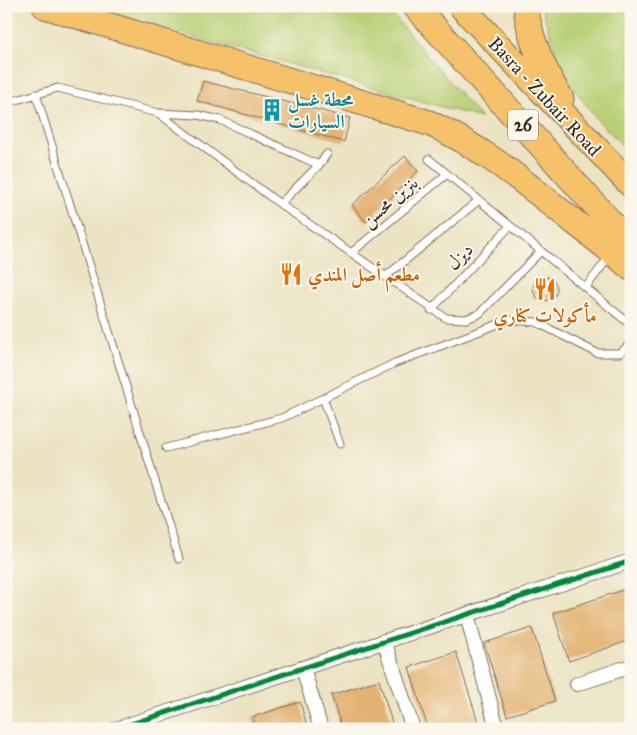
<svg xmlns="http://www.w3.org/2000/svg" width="637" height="735" font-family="'IM FELL Great Primer',Amiri,serif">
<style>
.green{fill:#b8cf74;stroke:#7a7c49}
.building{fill:#e3b373}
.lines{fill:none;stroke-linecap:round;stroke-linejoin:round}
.lane-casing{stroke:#796b58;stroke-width:9}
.street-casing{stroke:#796b58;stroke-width:16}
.highway-casing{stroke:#796b58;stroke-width:27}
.lane{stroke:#fff;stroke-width:7}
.street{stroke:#fff;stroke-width:14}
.highway{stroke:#f5c16b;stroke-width:25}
.cycleway-casing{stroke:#fbf7ec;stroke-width:8}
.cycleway{stroke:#00873e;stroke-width:5}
.labels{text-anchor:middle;stroke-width:4;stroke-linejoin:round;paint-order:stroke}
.shield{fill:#fbf7ec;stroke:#75685c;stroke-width:1}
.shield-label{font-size:18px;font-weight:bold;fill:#3b2a1e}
.street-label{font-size:19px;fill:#3b2a1e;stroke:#fbf7ec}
.culture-label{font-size:19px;font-weight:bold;fill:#0d838f;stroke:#fbf7ec;text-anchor:start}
.food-label{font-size:19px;font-weight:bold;fill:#c56008;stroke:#fbf7ec;text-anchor:start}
</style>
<rect width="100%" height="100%" fill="#fbf7ec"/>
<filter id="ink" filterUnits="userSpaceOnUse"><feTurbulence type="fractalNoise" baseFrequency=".02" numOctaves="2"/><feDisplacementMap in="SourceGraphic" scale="10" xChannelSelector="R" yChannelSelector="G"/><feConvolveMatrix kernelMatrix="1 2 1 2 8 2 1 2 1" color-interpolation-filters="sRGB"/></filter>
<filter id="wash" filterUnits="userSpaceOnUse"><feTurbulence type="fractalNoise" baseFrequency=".0096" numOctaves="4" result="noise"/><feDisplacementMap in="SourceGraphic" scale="20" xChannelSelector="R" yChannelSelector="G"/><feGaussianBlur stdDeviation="1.12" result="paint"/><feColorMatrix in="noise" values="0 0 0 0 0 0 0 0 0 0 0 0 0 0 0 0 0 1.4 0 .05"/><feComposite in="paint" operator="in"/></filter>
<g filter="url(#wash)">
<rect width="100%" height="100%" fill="#ece3c3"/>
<!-- green -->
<path class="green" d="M 83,6 L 385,6 L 481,118 Z
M 541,6 L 631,6 L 631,153 L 599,122 L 563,74 Z"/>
<g id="blocks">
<!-- building -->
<path class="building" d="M 203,81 L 350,118 L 344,142 L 197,101 Z
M 405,156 L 418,171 L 366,222 L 352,205 Z
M533 289a12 12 0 1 1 24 0a12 12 0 1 1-24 0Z
M 626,589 L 631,603 L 631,640 L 569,661 L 553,613 Z
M 532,628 L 555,701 L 507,716 L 484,643 Z
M 456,652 L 479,725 L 469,729 L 428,729 L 409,667 Z
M 379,680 L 394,729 L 342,729 L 331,695 Z
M 300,702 L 308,729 L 255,729 L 252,717 Z"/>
</g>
</g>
<g filter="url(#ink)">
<use href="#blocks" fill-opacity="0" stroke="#796b58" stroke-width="1"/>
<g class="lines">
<defs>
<path id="lane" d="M 36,94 L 179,559
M 6,103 L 58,88 L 158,113 L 280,204 L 446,318 L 466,319 L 479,314 L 541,251
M 158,113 L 198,115 L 220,120 L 319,165
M 429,159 L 631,325
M 280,204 L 319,165 L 327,154
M 351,253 L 447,174
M 385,277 L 479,200
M 586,287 L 610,256
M 431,310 L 510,226
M 323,398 L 340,444
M 166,448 L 282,418 L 395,363 L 509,320 L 536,322 L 597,353 L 620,353 L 631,343"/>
<path id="street" d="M 467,615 L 497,729
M 384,641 L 413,729
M 303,668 L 321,729
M 577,684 L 631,666
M 116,729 L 631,561"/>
<path id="highway" d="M 45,6 L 429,123 C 475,144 513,173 553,205 C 579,226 606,246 631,268
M 415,6 L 631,245
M 461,6 L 631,185
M 526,6 C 529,40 544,70 561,99"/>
</defs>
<!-- lane casing -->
<use href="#lane" class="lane-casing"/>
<!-- street casing -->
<use href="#street" class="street-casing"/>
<!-- highway casing -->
<use href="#highway" class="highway-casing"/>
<!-- lane -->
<use href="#lane" class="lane"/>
<!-- street -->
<use href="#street" class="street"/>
<!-- highway -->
<use href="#highway" class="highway"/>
<defs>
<path id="cycleway" d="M 116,729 L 631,561"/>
</defs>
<!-- cycleway casing -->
<use href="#cycleway" class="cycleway-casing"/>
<!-- cycleway -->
<use href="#cycleway" class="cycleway"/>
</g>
</g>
<!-- icons -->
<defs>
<symbol id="building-bare" viewBox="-9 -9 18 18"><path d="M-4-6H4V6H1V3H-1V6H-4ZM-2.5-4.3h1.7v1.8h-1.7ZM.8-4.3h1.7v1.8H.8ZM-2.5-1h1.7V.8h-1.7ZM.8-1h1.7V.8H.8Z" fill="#0f9aa8" stroke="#fbf7ec" stroke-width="2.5" paint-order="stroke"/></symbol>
<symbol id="restaurant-bare" viewBox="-9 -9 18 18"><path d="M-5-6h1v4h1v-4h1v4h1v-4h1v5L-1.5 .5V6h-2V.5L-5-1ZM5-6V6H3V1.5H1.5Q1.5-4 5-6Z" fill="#e8710a" stroke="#fbf7ec" stroke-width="2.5" paint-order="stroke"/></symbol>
</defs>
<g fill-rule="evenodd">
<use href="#building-bare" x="256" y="94" width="32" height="32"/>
<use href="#restaurant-bare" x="275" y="258" width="32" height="32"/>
<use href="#restaurant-bare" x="529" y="273" width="32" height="32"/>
</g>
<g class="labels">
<!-- shield labels -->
<rect class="shield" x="508" y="109.5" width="30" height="31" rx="4"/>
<g class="shield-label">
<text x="523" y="131">26</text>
</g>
<!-- street labels -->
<g class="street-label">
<text transform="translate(545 96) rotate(47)" y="7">Basra - Zubair Road</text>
<text transform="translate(389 201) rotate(-40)" y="7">بنزين محسن</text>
<text transform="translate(459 256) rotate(-46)" y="7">ديزل</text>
</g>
<!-- culture labels -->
<g class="culture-label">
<text x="288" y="106">محطة غسل<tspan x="288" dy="22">السيارات</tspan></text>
</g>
<!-- food labels -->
<g class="food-label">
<text x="308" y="281">مطعم أصل المندي</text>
<text x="545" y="322" text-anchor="middle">مأكولات كناري</text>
</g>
</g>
<!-- margin -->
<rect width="637" height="735" fill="none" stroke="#fbf7ec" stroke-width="25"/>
</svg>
